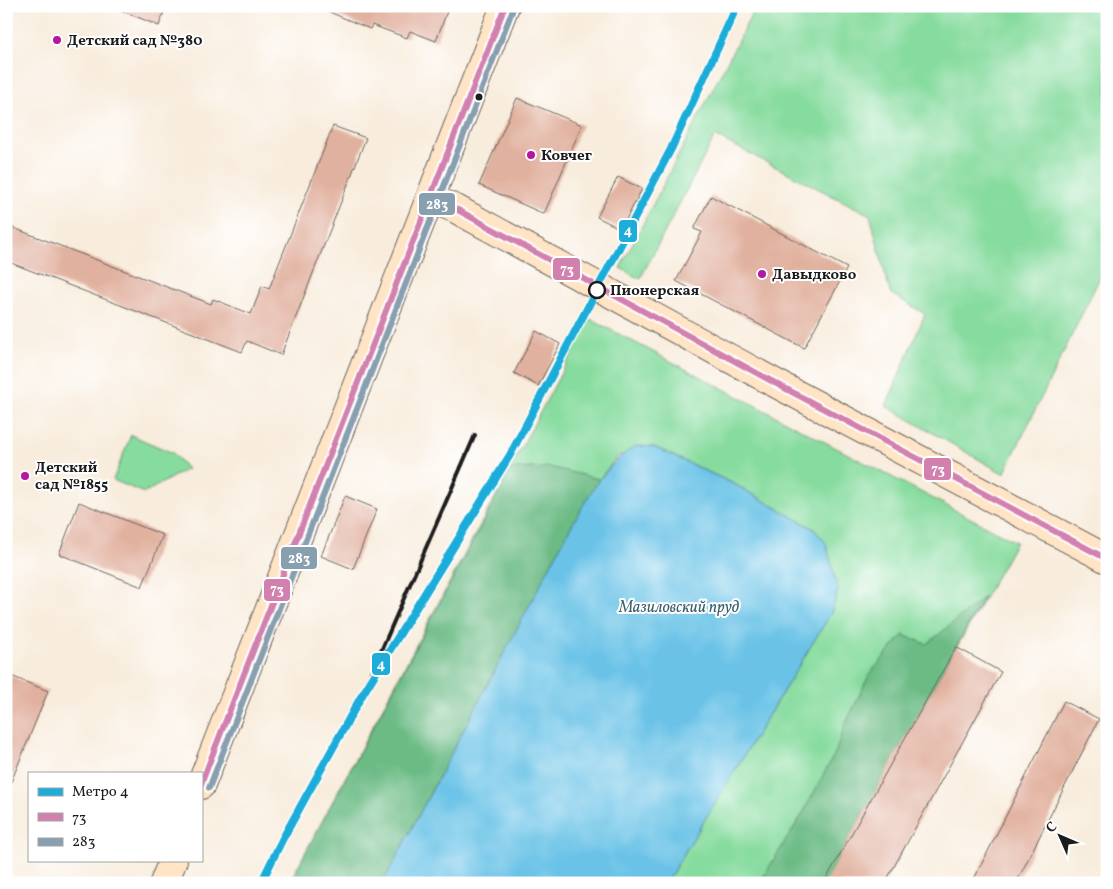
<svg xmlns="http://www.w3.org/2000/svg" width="1113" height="889" font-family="Vollkorn,serif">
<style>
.green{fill:#86db9e;stroke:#517c5d}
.forest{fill:#6cbb85;stroke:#446c50}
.water{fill:#6ac3e7;stroke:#437082}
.building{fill:#e1b19f}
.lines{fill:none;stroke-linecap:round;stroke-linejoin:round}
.secondary-casing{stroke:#69655f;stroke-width:30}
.secondary{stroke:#ffe4c6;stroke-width:28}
.rail{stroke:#1c1c1c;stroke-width:4}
.bus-1-casing{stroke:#fff;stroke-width:10}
.bus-2-casing{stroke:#fff;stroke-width:10}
.bus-1{stroke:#d281ae;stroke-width:6}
.bus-2{stroke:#889fb0;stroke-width:6}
.metro-1-casing{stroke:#fff;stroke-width:11}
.metro-1{stroke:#1eacda;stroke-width:8}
.poi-dot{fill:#b5179e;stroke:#fff;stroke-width:2}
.bus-dot{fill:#1c1c1c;stroke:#fff;stroke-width:2}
.stop-dot{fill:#fff;stroke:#1c1c1c;stroke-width:2.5}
.labels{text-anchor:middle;stroke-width:4;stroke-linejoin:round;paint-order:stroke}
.poi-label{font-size:15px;font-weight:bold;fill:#1c1c1c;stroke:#fff;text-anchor:start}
.stop-label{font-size:15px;font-weight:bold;fill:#1c1c1c;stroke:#fff;text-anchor:start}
.water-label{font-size:16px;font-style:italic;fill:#3b5f6d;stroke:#fff}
.line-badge{stroke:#fff;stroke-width:2}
.badge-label{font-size:14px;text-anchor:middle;font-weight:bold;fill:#fff}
</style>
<rect width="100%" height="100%" fill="#fff"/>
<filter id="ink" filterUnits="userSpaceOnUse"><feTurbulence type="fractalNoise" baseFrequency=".02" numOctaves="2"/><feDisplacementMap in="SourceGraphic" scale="10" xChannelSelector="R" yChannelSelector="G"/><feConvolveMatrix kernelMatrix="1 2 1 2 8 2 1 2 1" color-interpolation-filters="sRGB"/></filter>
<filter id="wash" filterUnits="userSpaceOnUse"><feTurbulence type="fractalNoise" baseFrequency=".0096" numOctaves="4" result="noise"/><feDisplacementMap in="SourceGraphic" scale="20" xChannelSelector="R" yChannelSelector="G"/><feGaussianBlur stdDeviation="1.12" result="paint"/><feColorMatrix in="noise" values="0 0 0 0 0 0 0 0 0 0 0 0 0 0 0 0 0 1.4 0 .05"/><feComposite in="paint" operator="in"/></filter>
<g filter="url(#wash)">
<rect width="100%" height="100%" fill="#f8ecdc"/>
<!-- green -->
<path class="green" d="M 756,6 L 1107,6 L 1107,263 L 1004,474 L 886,406 L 925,314 L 890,293 L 870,215 L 715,136 L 640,279 L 620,268 Z
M 590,319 L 1016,542 L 824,883 L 666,883 L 831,613 L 838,590 L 814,529 L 736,485 L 654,447 L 618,456 L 599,479 L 569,530 L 383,883 L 289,883 Z
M 131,435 L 173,453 L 187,469 L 144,493 L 113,480 Z"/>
<!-- forest -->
<path class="forest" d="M 550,467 L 599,479 L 569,530 L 383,883 L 289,883 L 512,469 Z
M 984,597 L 824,883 L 759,883 L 803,813 L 836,751 L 843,729 L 870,673 L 903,635 L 927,644 Z"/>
<!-- water -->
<path class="water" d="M 636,446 L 654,447 L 736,485 L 814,529 L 826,543 L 838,590 L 831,613 L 666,883 L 383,883 L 569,530 C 588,498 602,466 636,446 Z"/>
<g id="blocks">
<!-- building -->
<path class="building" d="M 111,6 L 166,6 L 159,26 Z
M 315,6 L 449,6 L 436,41 L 410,31 L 407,38 L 372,25 L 370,29 Z
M 517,98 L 582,125 L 544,214 L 479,185 Z
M 333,126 L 366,138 L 281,355 L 247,341 L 242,352 L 6,261 L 6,225 L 211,304 L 213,299 L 251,314 L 262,286 L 269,289 Z
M 618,177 L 642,189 L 621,229 L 597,217 Z
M 711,196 L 847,268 L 804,348 L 676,281 L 702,232 L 694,229 Z
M 536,331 L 560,344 L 538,386 L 514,373 Z
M 345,496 L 377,509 L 353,569 L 321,556 Z
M 79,502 L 163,535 L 142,587 L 59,554 Z
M 956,647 L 1001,672 L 885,883 L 824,883 Z
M 6,674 L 48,691 L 7,792 L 6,792 Z
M 1064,701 L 1099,719 L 1016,883 L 972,883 Z"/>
</g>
</g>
<g filter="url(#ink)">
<use href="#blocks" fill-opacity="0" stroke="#69655f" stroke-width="1"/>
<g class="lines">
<defs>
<path id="secondary" d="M 430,198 L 456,209 L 775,383 L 1107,559
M 201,785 L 505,6
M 164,883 L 173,860"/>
</defs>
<!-- secondary casing -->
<use href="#secondary" class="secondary-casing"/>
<!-- secondary -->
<use href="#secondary" class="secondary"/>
<!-- rail -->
<path class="rail" d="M 361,697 L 475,435"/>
<defs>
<path id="bus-1" d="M 430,198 L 456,209 L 775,383 L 1107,559
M 201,784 L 505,6"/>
<path id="bus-2" d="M 209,788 L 513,9"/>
</defs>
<!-- bus-1 casing -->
<use href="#bus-1" class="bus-1-casing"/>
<!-- bus-2 casing -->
<use href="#bus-2" class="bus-2-casing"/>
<!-- bus-1 -->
<use href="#bus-1" class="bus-1"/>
<!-- bus-2 -->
<use href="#bus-2" class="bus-2"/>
<defs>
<path id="metro-1" d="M 261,883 L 282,840 L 361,697 L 510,455 L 671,149 L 737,6"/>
</defs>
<!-- metro-1 casing -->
<use href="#metro-1" class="metro-1-casing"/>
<!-- metro-1 -->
<use href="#metro-1" class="metro-1"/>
</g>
</g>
<!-- markers -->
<g class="poi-dot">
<circle cx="57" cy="40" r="5"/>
<circle cx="531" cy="155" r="5"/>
<circle cx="762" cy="274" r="5"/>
<circle cx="25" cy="476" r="5"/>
</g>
<circle class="bus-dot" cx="479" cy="97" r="4.5"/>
<circle class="stop-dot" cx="597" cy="290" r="8"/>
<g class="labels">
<!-- poi labels -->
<g class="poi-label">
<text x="67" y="45">Детский сад №380</text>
<text x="541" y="160">Ковчег</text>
<text x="772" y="279">Давыдково</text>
<text x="35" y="472">Детский<tspan x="35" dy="17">сад №1855</tspan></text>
</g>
<!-- stop labels -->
<g class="stop-label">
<text x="610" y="295">Пионерская</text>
</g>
<!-- water labels -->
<g class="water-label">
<text x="679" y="612">Мазиловский пруд</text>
</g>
</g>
<g class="line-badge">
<rect x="418" y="192" width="38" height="24" rx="5" fill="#889fb0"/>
<rect x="618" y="219" width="20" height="24" rx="5" fill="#1eacda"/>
<rect x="552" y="257" width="29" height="24" rx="5" fill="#d281ae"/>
<rect x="923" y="457" width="29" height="24" rx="5" fill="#d281ae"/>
<rect x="280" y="546" width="38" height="24" rx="5" fill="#889fb0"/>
<rect x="263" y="578" width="28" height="24" rx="5" fill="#d281ae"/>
<rect x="371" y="652" width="20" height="24" rx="5" fill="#1eacda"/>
</g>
<g class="badge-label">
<text x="437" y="209">283</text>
<text x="628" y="235">4</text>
<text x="567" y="274">73</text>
<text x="938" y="474">73</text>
<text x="299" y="563">283</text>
<text x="277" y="594">73</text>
<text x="381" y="669">4</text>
</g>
<!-- margin -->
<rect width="1113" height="889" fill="none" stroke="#fff" stroke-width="25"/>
<!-- legend -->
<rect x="28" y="772" width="175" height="90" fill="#ffffff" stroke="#a4a4a4"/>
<rect x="38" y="788" width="25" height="8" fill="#1eacda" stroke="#a4a4a4"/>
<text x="72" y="796" font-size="15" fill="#1c1c1c">Метро 4</text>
<rect x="38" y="813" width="25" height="8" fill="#d281ae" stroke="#a4a4a4"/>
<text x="72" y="822" font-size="15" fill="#1c1c1c">73</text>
<rect x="38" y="838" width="25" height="8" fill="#889fb0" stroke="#a4a4a4"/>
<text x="72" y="846" font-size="15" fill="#1c1c1c">283</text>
<!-- north arrow -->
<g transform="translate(1060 836) rotate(315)" stroke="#ffffff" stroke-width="4" paint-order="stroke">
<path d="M0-4L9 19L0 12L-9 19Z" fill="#1c1c1c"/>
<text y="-8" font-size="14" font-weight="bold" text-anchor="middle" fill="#1c1c1c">С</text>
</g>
</svg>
